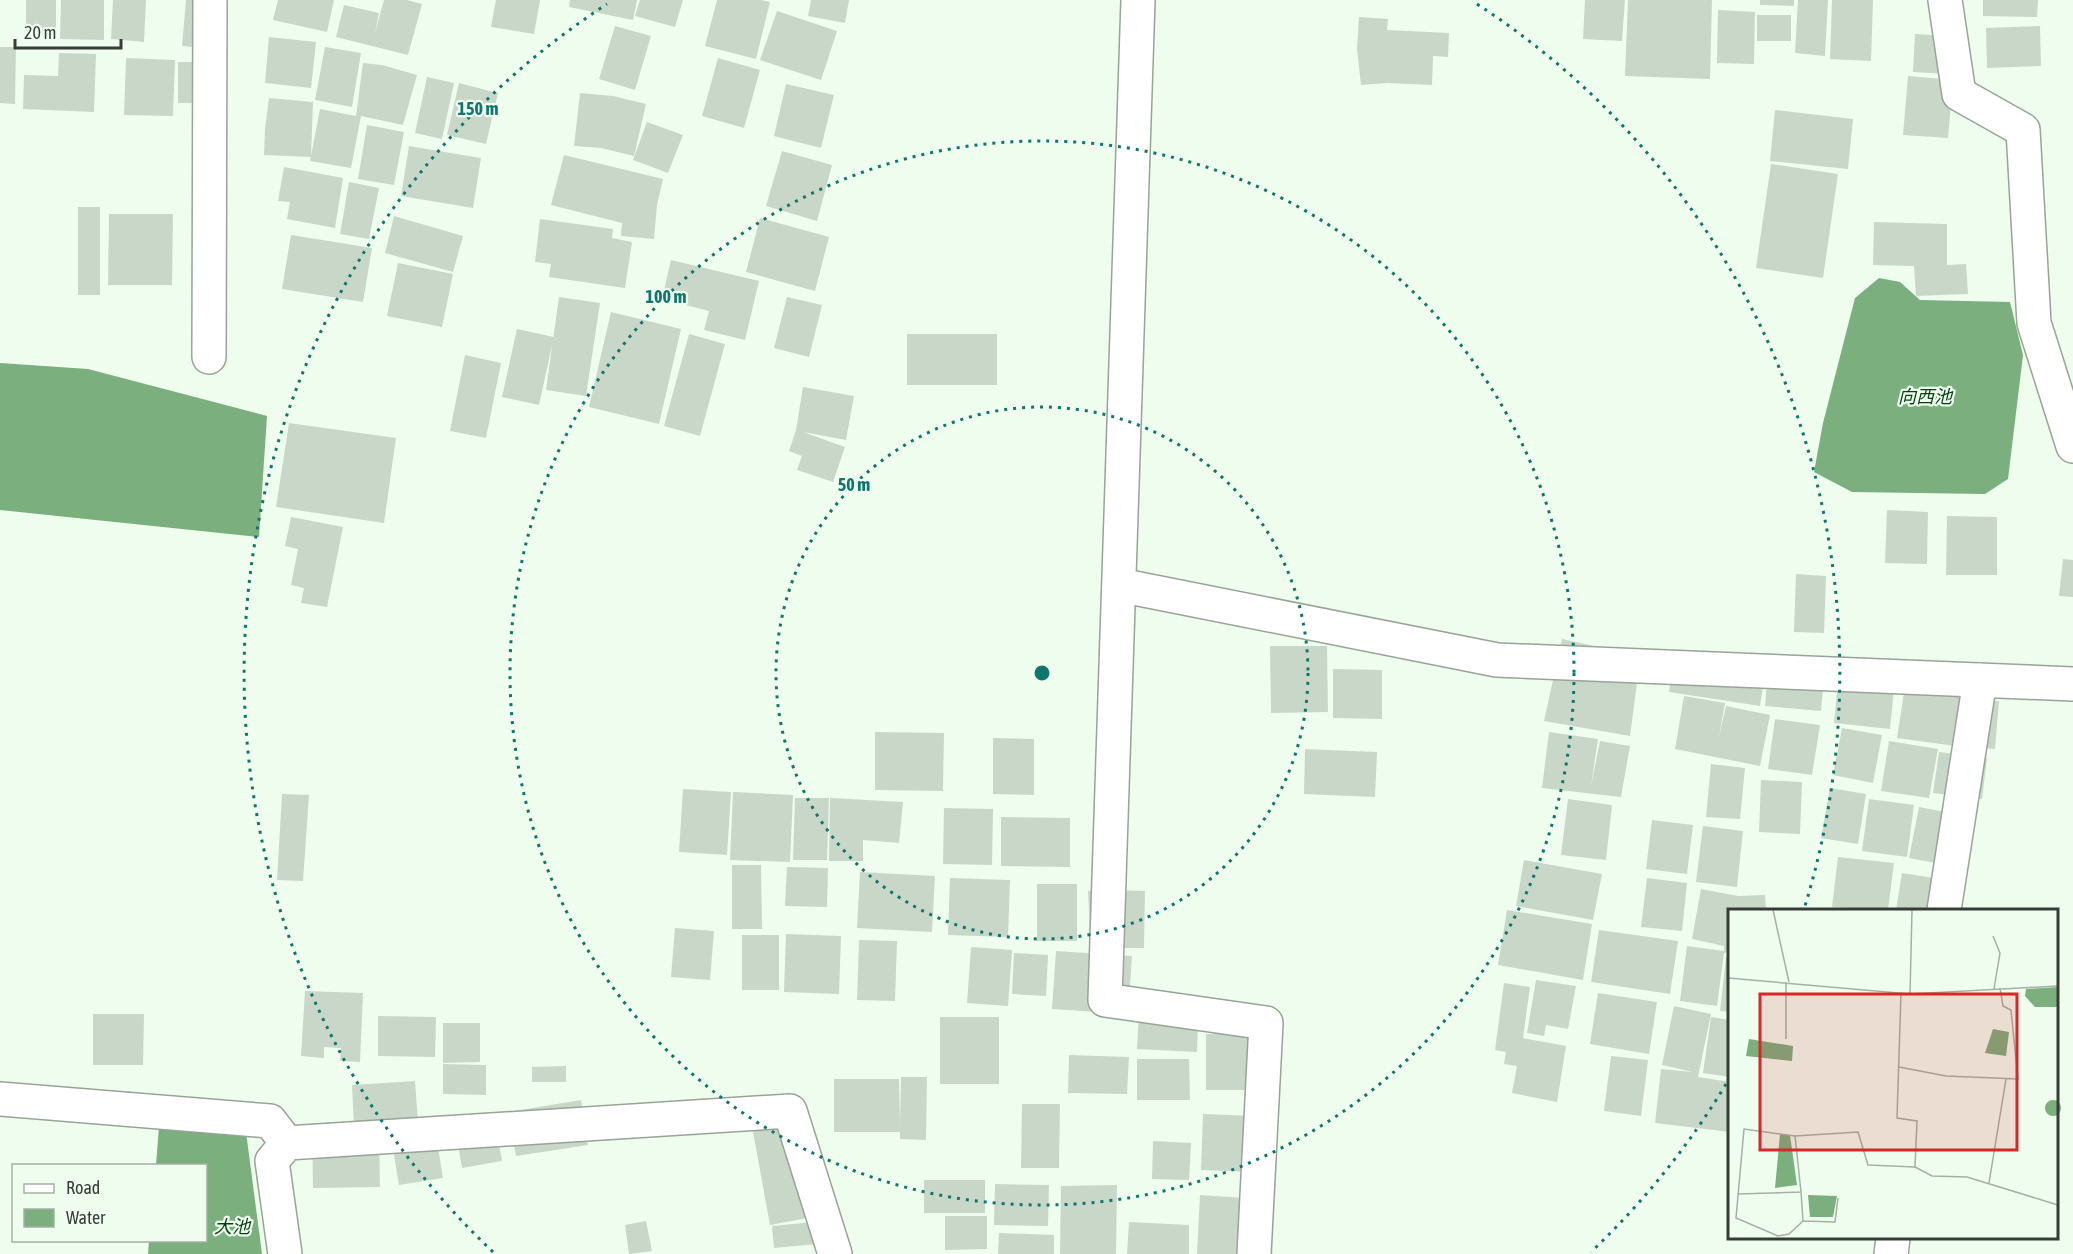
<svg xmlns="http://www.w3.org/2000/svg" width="2073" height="1254" font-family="'Asap Condensed','Noto Sans SC',sans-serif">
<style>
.water{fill:#7baf7d}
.building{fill:#c9d7c9}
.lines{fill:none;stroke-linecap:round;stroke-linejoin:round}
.minor-casing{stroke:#97a497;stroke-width:36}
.minor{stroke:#fff;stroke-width:33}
.ring{fill:none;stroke:#0f766e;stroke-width:3;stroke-dasharray:3 6}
.labels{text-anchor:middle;stroke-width:4.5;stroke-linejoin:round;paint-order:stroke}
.water-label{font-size:18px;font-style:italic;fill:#043f0e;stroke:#effdef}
.inset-road{fill:none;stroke:#a5b0a5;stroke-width:1.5}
.view{fill:#d62828;fill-opacity:0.15;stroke:#d62828;stroke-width:3}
.inset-edge{fill:none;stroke:#373c37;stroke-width:3}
.centre{fill:#0f766e;stroke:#effdef;stroke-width:3}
.ring-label{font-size:18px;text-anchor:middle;font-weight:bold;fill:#0f766e;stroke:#effdef;stroke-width:4.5;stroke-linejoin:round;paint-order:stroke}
</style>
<rect width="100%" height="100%" fill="#effdef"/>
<!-- water -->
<path class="water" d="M 1879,278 L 1900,282 L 1920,300 L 2010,302 L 2023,355 L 2008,479 L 1985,494 L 1852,492 L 1814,472 L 1823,423 L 1855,298 Z
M 0,363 L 88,369 L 267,416 L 259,537 L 0,510 Z
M 159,1126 L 246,1132 L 262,1254 L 148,1254 L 149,1241 L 206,1240 L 206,1166 L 156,1165 Z"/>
<!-- building -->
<path class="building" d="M 26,0 L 56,0 L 56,35 L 26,35 Z
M 61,0 L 104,0 L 104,40 L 60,39 Z
M 113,0 L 146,0 L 144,42 L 111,39 Z
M 186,0 L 223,0 L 219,49 L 182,46 Z
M 278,0 L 334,0 L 327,32 L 273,20 Z
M 384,0 L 407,0 L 422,4 L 408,55 L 336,37 L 344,5 L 379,13 L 375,33 Z
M 496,0 L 540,0 L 534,34 L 491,27 Z
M 570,0 L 637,0 L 633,20 L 569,7 Z
M 640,0 L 683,0 L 675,27 L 635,16 Z
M 717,0 L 761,0 L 770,2 L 756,59 L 705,46 Z
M 811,0 L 849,0 L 845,23 L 808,16 Z
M 1585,0 L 1625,0 L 1622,41 L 1583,39 Z
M 1628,0 L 1712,0 L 1710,79 L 1625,76 Z
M 1760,0 L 1794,0 L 1794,6 L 1760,5 Z
M 1798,0 L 1828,0 L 1825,56 L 1795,53 Z
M 1832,0 L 1873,0 L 1871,61 L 1830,59 Z
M 1983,0 L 2038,0 L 2037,17 L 1983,16 Z
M 1718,10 L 1755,12 L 1754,64 L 1717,63 Z
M 777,11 L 837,31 L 821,80 L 760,60 Z
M 1757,15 L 1791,15 L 1791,41 L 1757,41 Z
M 1359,17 L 1388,19 L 1387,30 L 1449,33 L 1448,57 L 1433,56 L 1432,85 L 1387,83 L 1361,85 L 1357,49 Z
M 615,26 L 651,36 L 635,90 L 599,79 Z
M 2040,26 L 2041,66 L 1987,68 L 1986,28 Z
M 1915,34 L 1966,37 L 1964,75 L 1913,72 Z
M 269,37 L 316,42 L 311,88 L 265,83 Z
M 0,47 L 16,47 L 15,104 L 0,103 Z
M 325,47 L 361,53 L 352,107 L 315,100 Z
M 59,53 L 96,54 L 94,112 L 23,109 L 24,75 L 58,76 Z
M 126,58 L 175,60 L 173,116 L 124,115 Z
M 718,58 L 760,70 L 744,128 L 702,116 Z
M 178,62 L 227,62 L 227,103 L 178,103 Z
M 363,63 L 382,65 L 417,75 L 403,125 L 361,116 L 351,168 L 310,161 L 320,109 L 356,116 Z
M 1908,76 L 1953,80 L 1948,138 L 1903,135 Z
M 427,77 L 454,83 L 442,139 L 415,133 Z
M 459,83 L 498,93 L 486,144 L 447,135 Z
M 786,84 L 834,95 L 821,148 L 774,136 Z
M 580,93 L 613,96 L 646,104 L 634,156 L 601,148 L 574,146 Z
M 269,98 L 313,102 L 311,157 L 264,155 L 265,129 Z
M 1775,110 L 1853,119 L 1848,169 L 1770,161 Z
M 647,122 L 683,135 L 668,173 L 633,160 Z
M 367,125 L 404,132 L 394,185 L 358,179 Z
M 409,146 L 481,158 L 473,208 L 401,196 Z
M 782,151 L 832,165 L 817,221 L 766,206 Z
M 564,155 L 663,179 L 657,205 L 654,239 L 621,236 L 622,223 L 551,205 Z
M 1771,164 L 1838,174 L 1823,278 L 1756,268 Z
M 284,167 L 343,178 L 335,228 L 287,219 L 290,202 L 278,201 Z
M 349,182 L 379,188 L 369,239 L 340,234 Z
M 78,207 L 100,207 L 100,295 L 78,295 Z
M 109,214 L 173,214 L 172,285 L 108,285 Z
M 394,216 L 463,236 L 453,272 L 385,253 Z
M 760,218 L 829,237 L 815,291 L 746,272 Z
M 540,219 L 613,229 L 612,238 L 632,242 L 625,288 L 549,277 L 551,264 L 535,262 Z
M 1874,222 L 1947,224 L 1947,265 L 1966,264 L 1968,294 L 1916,296 L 1914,266 L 1873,265 Z
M 291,235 L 372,248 L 363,302 L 282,289 Z
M 671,260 L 759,281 L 745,340 L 704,330 L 709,311 L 662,299 Z
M 398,263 L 453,274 L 442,327 L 387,316 Z
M 559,297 L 600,303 L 586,396 L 546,390 Z
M 787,297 L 822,305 L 809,357 L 774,348 Z
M 611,312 L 681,329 L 659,424 L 589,407 Z
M 517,329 L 554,337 L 539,405 L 502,397 Z
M 689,334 L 725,344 L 700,436 L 664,426 Z
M 907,334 L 997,334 L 997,385 L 907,385 Z
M 465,355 L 501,363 L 486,438 L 450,431 Z
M 803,387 L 854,396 L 846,440 L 803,432 L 845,447 L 833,482 L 797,470 L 802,456 L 789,451 L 796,430 Z
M 289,423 L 396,438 L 384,523 L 276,507 Z
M 1887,510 L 1928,512 L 1927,564 L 1885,563 Z
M 1947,516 L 1997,517 L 1997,575 L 1946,575 Z
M 291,517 L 343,527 L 327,607 L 301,603 L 304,588 L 291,585 L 298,549 L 285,546 Z
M 2063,559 L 2073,560 L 2073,597 L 2059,596 Z
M 1796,574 L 1826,576 L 1824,633 L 1794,632 Z
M 1562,639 L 1603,648 L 1597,678 L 1637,683 L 1630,736 L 1544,721 Z
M 1270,646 L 1327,646 L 1328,712 L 1271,713 Z
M 1700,651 L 1767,661 L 1760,706 L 1669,692 L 1673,666 L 1698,670 Z
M 1769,658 L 1825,663 L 1821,711 L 1765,706 Z
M 1333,669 L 1382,670 L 1382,719 L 1333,718 Z
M 1839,672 L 1895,678 L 1890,729 L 1834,723 Z
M 1905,686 L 1963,694 L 1955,746 L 1897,738 Z
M 1684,696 L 1725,703 L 1719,737 L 1726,706 L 1770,715 L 1760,766 L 1675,749 Z
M 1965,698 L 1999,701 L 1995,749 L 1961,746 Z
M 1775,719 L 1820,725 L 1812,775 L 1768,769 Z
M 1842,728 L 1882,735 L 1873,783 L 1833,775 Z
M 875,732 L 944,733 L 943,791 L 875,790 Z
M 1549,732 L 1598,739 L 1591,786 L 1600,741 L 1630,746 L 1621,797 L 1542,788 Z
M 993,738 L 1034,739 L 1034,795 L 993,794 Z
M 1889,741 L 1938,749 L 1929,798 L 1881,791 Z
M 1305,749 L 1377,752 L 1375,797 L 1304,794 Z
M 1939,752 L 1987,758 L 1982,799 L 1933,793 Z
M 1711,764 L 1745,768 L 1740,819 L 1706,817 Z
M 1761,780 L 1802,782 L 1800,834 L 1759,832 Z
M 1830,788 L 1866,794 L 1858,844 L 1821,838 Z
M 683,789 L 731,792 L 727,855 L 679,852 Z
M 733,792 L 793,795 L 790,862 L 730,860 Z
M 282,794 L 309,795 L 303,881 L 277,880 Z
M 795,798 L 829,798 L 827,860 L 793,860 Z
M 830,798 L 903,802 L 899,843 L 863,840 L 863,861 L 829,861 Z
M 1568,799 L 1612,805 L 1606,860 L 1561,855 Z
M 1869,799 L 1914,805 L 1907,857 L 1862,851 Z
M 1919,807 L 1971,817 L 1961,868 L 1909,858 Z
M 944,808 L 993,809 L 992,865 L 943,864 Z
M 1001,817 L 1070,818 L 1070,867 L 1001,866 Z
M 1652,820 L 1693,825 L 1687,874 L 1646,869 Z
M 1703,826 L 1743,831 L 1737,887 L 1696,882 Z
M 1838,857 L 1894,863 L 1888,910 L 1832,907 Z
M 1524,860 L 1602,874 L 1593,920 L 1516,906 Z
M 732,865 L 761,865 L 762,929 L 732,929 Z
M 787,867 L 828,868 L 827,907 L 785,906 Z
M 860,872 L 935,876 L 932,932 L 857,928 Z
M 1902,873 L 1953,881 L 1949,910 L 1896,910 Z
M 950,878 L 1010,880 L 1008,937 L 948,935 Z
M 1647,878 L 1687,883 L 1682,931 L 1641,927 Z
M 1037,884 L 1077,884 L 1077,941 L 1037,941 Z
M 1701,889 L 1738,896 L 1765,895 L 1766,910 L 1730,910 L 1730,952 L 1724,953 L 1717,1006 L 1680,1001 L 1687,946 L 1724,951 L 1724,946 L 1692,939 Z
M 1114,890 L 1145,891 L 1144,948 L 1091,948 L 1088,891 Z
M 1507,910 L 1592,924 L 1583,980 L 1498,965 Z
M 675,928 L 714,931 L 710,980 L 671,977 Z
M 1599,930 L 1678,941 L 1670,994 L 1591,982 Z
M 786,934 L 841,936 L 839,994 L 784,992 Z
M 742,935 L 779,935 L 779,990 L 742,990 Z
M 859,940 L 897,941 L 895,1001 L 857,1000 Z
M 971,947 L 1012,950 L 1008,1006 L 967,1003 Z
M 1056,951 L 1132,956 L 1128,1014 L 1052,1009 Z
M 1014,953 L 1048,955 L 1046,996 L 1012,994 Z
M 1726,957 L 1730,957 L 1730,1012 L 1720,1011 Z
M 1536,980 L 1576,986 L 1568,1029 L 1546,1025 L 1544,1036 L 1527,1033 Z
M 1504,983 L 1530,987 L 1523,1038 L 1566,1046 L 1557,1102 L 1512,1093 L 1517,1066 L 1504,1064 L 1506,1052 L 1495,1050 Z
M 305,991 L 363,993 L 360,1062 L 340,1061 L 341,1048 L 324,1047 L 324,1058 L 301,1056 Z
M 1598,993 L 1657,1002 L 1649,1054 L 1590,1044 Z
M 1674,1006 L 1711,1014 L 1698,1077 L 1730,1082 L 1730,1132 L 1655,1123 L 1661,1069 L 1693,1072 L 1662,1065 Z
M 93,1014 L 144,1014 L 143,1065 L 93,1065 Z
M 1139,1014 L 1198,1016 L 1197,1052 L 1137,1049 Z
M 378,1016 L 436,1017 L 435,1057 L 378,1056 Z
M 940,1017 L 999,1017 L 999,1084 L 940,1084 Z
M 1711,1017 L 1730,1020 L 1730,1077 L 1703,1073 Z
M 443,1023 L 480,1023 L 480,1062 L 443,1063 Z
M 1206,1034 L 1260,1034 L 1260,1090 L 1206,1090 Z
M 1069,1055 L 1129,1057 L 1127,1094 L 1068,1093 Z
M 1611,1056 L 1648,1060 L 1641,1116 L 1604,1111 Z
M 1137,1059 L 1189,1059 L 1190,1100 L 1137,1100 Z
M 443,1064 L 486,1065 L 486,1095 L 443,1094 Z
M 566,1066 L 566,1082 L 532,1082 L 532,1067 Z
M 901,1077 L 927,1077 L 926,1140 L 900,1139 L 900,1132 L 834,1132 L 834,1079 L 899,1079 L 900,1125 Z
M 415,1081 L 418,1122 L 354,1126 L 352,1085 Z
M 581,1100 L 588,1145 L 516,1156 L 508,1112 Z
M 1022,1104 L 1060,1104 L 1059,1168 L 1021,1168 Z
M 1203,1114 L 1255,1116 L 1253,1172 L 1201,1170 Z
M 799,1117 L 818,1216 L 770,1225 L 752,1126 Z
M 495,1120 L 502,1161 L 462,1168 L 455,1127 Z
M 435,1129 L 443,1178 L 399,1185 L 391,1137 Z
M 379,1136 L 380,1187 L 313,1188 L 312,1137 Z
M 1153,1141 L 1191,1143 L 1189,1180 L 1152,1179 Z
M 924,1180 L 985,1180 L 985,1213 L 924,1213 Z
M 995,1184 L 1049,1185 L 1048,1226 L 994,1225 Z
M 1117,1185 L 1116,1254 L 1060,1254 L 1061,1186 Z
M 1200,1195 L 1245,1198 L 1242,1254 L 1197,1254 Z
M 945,1216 L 987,1216 L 987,1249 L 945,1250 Z
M 646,1221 L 652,1251 L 629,1254 L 625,1225 Z
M 824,1221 L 827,1243 L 774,1248 L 772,1226 Z
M 1129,1222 L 1189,1225 L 1189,1254 L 1127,1254 Z
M 999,1233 L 1054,1235 L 1054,1254 L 998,1254 Z"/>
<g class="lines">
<defs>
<path id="minor" d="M 1138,0 L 1105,1000 L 1266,1023 L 1254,1254
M 1945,0 L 1959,94 L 2023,130 L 2034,323 L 2073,446
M 209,357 L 210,0
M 1119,585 L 1497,660 L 2073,684
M 1944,910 L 1980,680
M 0,1099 L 270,1121 L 287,1143
M 285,1254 L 272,1161 L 287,1143 L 790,1111 L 835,1254
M 1891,1254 L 1893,1238"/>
</defs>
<!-- minor casing -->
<use href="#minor" class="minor-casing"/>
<!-- minor -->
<use href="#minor" class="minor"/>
</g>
<!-- distance rings -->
<g class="ring">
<circle cx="1042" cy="673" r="266"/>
<circle cx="1042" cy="673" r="532"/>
<path d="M1726 1084A798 798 0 0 1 1591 1252M493 1252A798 798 0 0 1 607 4M1477 4A798 798 0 0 1 1805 906"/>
</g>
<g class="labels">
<!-- water labels -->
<g class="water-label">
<text x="1925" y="403">向西池</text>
<text x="232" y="1233">大池</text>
</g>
</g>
<!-- overview -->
<g transform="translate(1728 909)">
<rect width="330" height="330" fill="#effdef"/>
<path d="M 330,78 L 330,98 L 307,98 L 297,87 L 298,80 ZM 265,120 L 281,123 L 278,147 L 257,144 ZM 21,130 L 65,137 L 64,152 L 18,147 ZM317 199a8 8 0 1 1 16 0a8 8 0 1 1-16 0ZM 52,225 L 62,226 L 69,276 L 47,279 ZM 80,286 L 109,287 L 105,308 L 82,308 Z" fill="#7baf7d"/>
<path class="inset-road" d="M 45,1 L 61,73M 265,27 L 272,44 L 266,80M 0,69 L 182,85 L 330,77M 173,84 L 169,209 L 189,212 L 187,258 L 204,267 L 239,268 L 330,296M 182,85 L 184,1M 58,130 L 58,73M 171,158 L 218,167 L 290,170 L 283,101 L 275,97 L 272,79M 261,274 L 278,170M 73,283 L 75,312 L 61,325 L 50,327 L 8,309 L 16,220 L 67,227 L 130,223 L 140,256 L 187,258M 10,285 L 73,283 L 67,227M 75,312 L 107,313 L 110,289"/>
<path class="view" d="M 32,85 L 289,85 L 289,241 L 32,241 Z"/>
<rect width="330" height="330" class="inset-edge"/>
</g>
<circle cx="1042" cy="673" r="9" class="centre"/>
<g class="ring-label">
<text x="478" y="115">150 m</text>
<text x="666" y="303">100 m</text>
<text x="854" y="491">50 m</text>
</g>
<!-- legend -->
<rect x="12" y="1164" width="195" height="78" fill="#effdef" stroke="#a5b0a5" stroke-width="1.5"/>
<rect x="24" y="1184" width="30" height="9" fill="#ffffff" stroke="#a5b0a5" stroke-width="1.5"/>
<text x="66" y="1194" font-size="18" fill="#373c37">Road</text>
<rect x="24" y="1209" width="30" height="18" fill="#7baf7d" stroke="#a5b0a5" stroke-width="1.5"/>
<text x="66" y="1224" font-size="18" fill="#373c37">Water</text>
<!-- scale -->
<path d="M15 39v9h106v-9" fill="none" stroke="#373c37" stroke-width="3"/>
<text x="24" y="39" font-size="18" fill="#373c37" stroke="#effdef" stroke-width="4.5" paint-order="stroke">20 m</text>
</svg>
